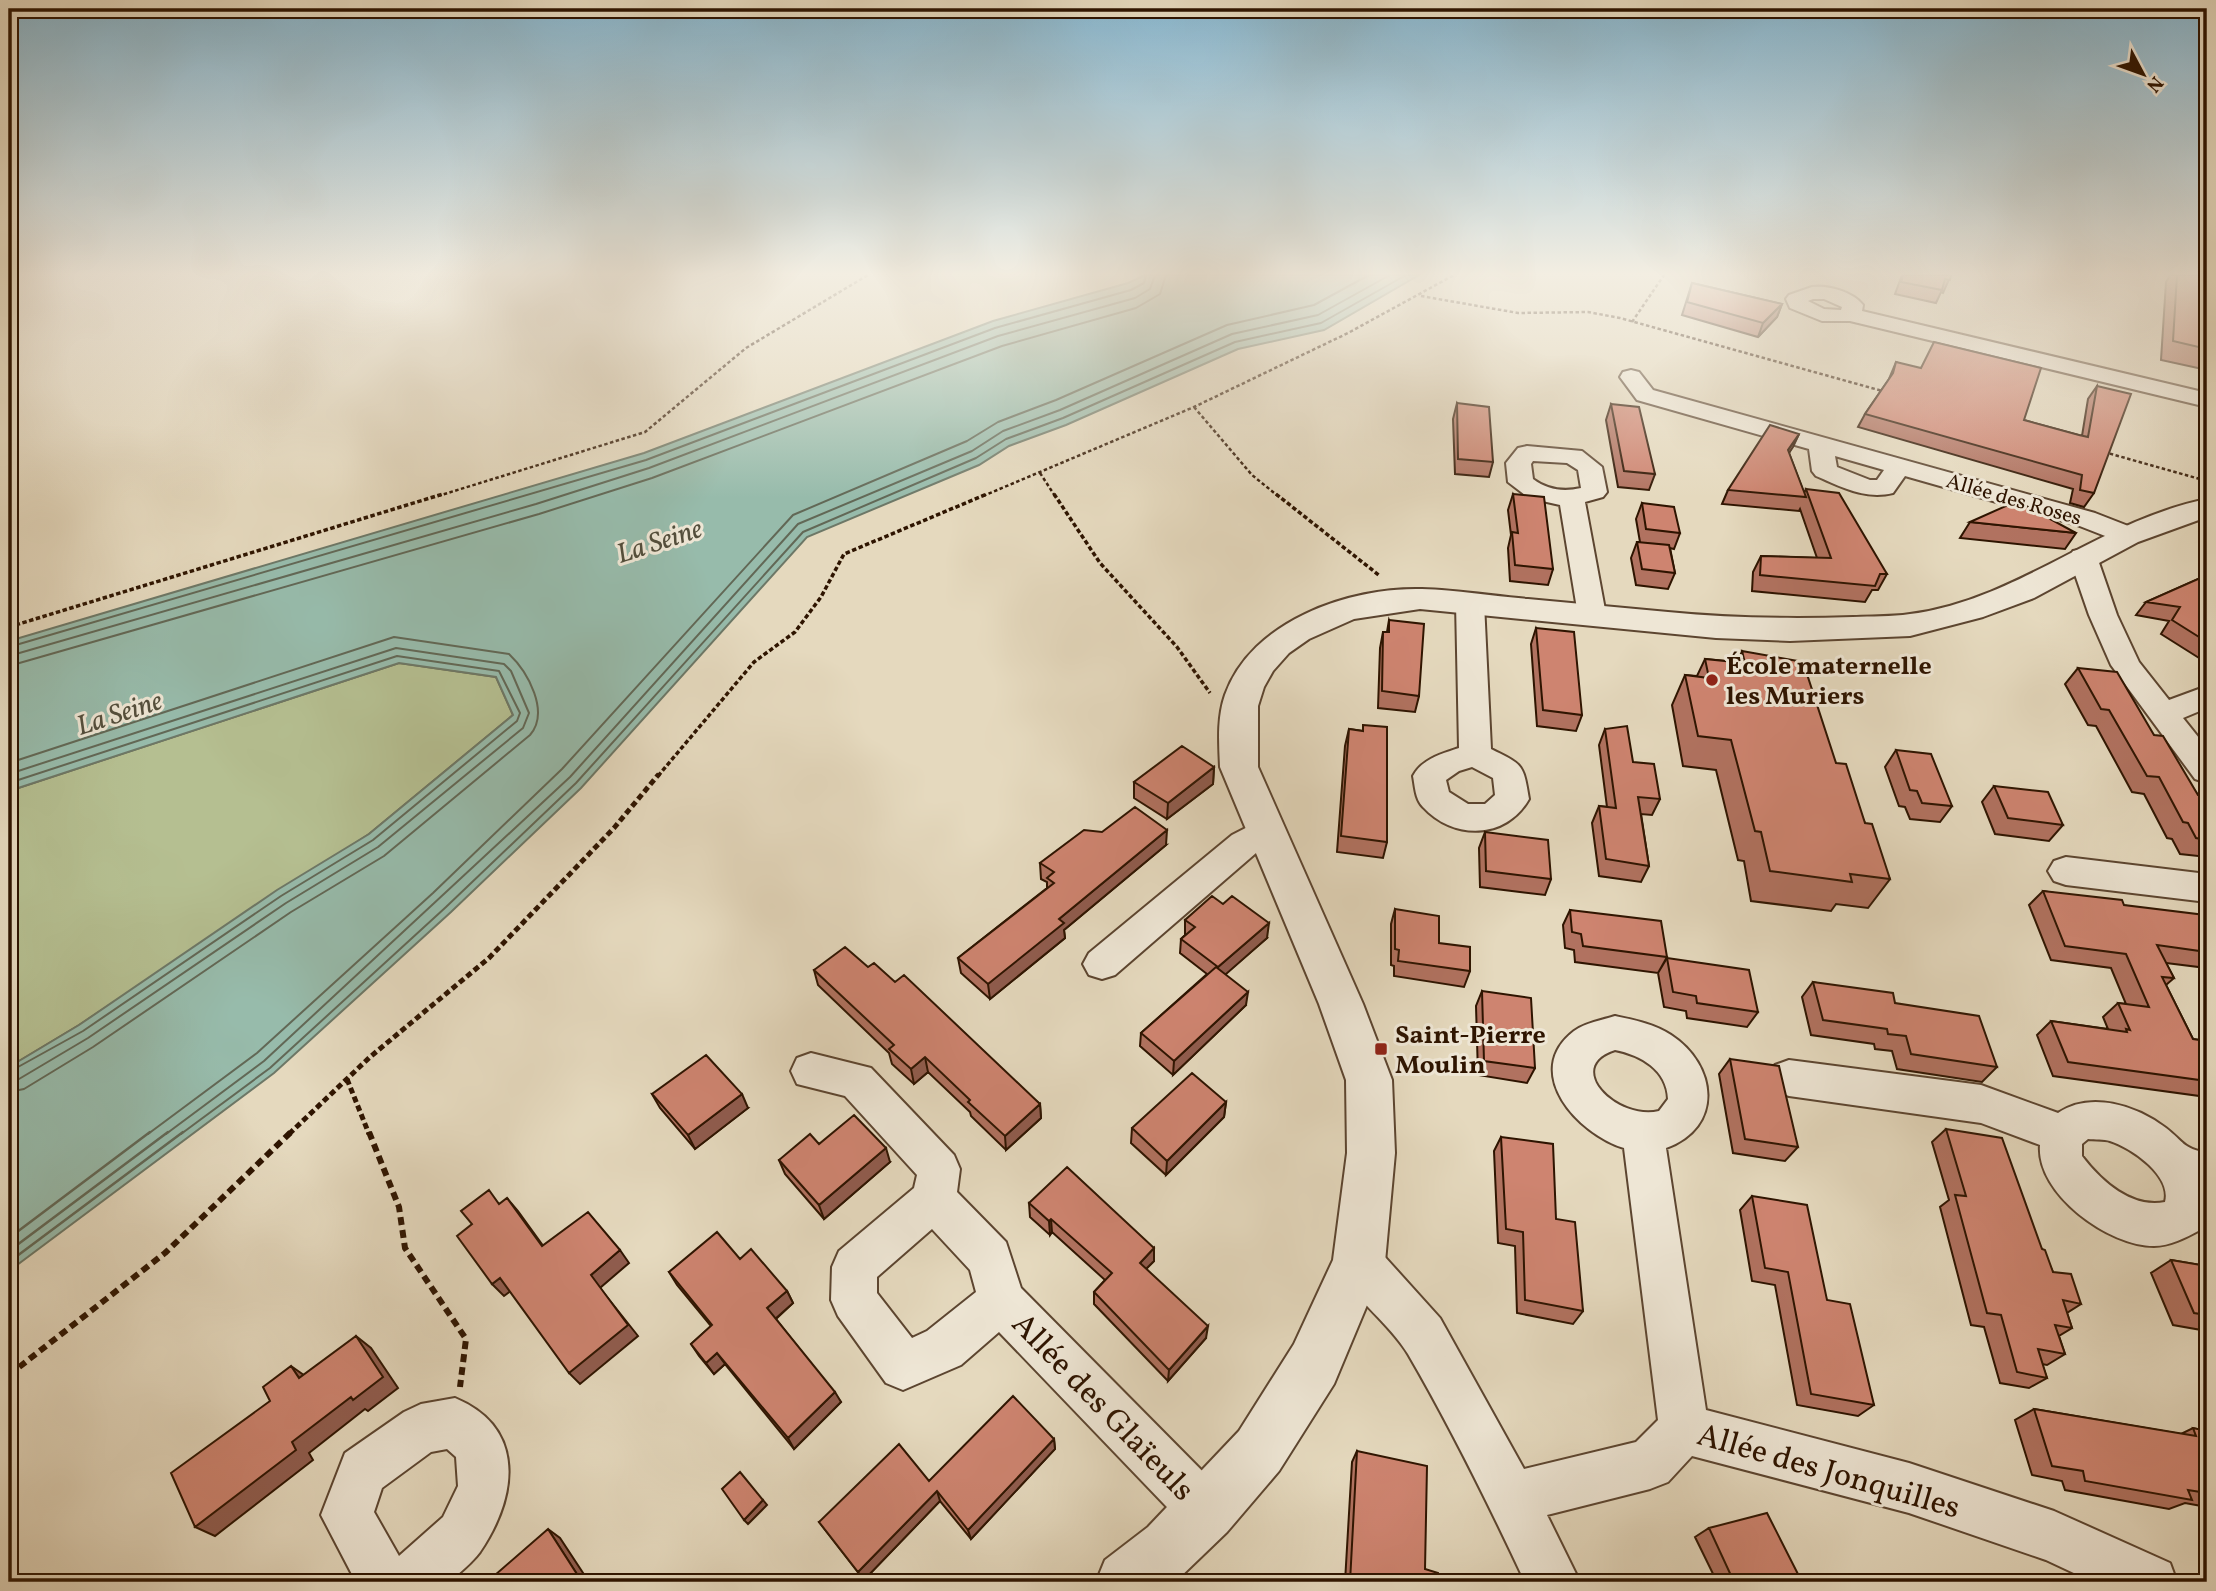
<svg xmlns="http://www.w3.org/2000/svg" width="2216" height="1591" font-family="Vollkorn,serif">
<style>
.green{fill:#b5bf91;stroke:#726a48;stroke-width:2}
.water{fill:#97bbab;stroke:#6d7867;stroke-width:2}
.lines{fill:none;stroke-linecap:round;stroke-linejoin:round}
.shore-far1{stroke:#626856;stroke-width:2}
.shore{stroke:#626856;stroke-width:2.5}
.minor-casing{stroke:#5c4530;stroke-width:4}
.tertiary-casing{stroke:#5c4530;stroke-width:4}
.path-far3{stroke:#2e1400;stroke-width:2.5;stroke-dasharray:3.5 2.5;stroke-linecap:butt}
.path-far2{stroke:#2e1400;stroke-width:3.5;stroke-dasharray:4.5 2.5;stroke-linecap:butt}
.path-far1{stroke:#2e1400;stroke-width:5;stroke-dasharray:6 3.5;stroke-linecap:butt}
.path{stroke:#2e1400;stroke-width:6;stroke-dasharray:8 5;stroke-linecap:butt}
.minor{fill:#eee6d5;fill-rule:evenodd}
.tertiary{fill:#eee6d5;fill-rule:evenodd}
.wall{fill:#b17260;stroke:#2e1400;stroke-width:2}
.shaded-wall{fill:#905c4e;stroke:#2e1400;stroke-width:2}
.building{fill:#ce8470;stroke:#2e1400;stroke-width:2}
.poi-dot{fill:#8f2418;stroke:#eee6d5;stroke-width:2.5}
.labels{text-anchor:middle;stroke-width:6;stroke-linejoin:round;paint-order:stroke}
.far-street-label{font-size:21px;fill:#2e1400;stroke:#eee6d5}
.poi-label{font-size:26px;font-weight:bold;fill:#2e1400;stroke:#eee6d5;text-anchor:start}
.water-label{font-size:28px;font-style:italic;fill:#534e3c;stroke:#eee6d5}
.near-street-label{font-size:32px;fill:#2e1400;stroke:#eee6d5}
</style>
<rect width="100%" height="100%" fill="#e5d9be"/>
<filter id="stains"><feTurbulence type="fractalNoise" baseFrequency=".00286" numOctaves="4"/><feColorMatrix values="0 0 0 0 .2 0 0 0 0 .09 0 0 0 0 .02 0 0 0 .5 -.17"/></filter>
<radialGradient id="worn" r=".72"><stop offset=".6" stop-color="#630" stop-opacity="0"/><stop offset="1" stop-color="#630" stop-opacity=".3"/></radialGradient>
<!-- green -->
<path class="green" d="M 399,663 L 496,677 L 513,715 L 369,834 L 79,1025 L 9,1067 L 9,791 Z"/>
<!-- water -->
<path class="water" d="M 1145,275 L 1419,275 L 1324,330 L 1238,349 L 1066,425 L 1009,446 L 979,465 L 807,537 L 581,788 L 451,912 L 274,1073 L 9,1271 L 9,1067 L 79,1025 L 277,890 L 369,834 L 513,715 L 496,677 L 399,663 L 9,791 L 9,641 L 644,453 L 993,321 L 1128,283 Z"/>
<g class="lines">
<!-- shore-far1 -->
<path class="shore-far1" d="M 9,647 L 646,460 L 995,328 L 1131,290 L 1144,283 L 1146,275
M 9,656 L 536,504 L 649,468 L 998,336 L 1135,298 L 1150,289 L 1155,275
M 9,666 L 539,514 L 652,478 L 1002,346 L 1136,308 L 1160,294 L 1166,275
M 9,763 L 394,637 L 509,654 C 528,672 550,712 530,735 L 384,856 L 291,912 L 93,1047 L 24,1089 L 9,1092
M 9,774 L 396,648 L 504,664 L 511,671 L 529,713 L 523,728 L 378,847 L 286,903 L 88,1038 L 19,1079 L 9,1081
M 9,783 L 397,656 L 499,671 L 520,713 L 517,721 L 373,840 L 281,896 L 83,1031 L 9,1072
M 148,1134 L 257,1053 L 433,893 L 562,769 L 793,515 L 967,441 L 998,422 L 1056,400 L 1227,325 L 1314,305 L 1369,275
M 166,1134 L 264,1061 L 570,777 L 798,524 L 972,451 L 1003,431 L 1060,410 L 1232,334 L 1318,315 L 1390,275
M 181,1134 L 270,1068 L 446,907 L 576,783 L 803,532 L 976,458 L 1006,439 L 1063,418 L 1235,342 L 1321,323 L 1406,275"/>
<!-- shore -->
<path class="shore" d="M 9,1238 L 150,1132
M 9,1251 L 168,1132
M 9,1262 L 183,1132"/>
<defs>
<path id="minor" d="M 1812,287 C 1829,285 1853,292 1863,305 L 1862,311 L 2207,393 L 2207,407 L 1850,321 L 1822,321 L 1790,308 L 1786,299 L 1789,295 ZM 1813,299 L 1824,299 L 1842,307 L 1841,310 L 1824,309 L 1808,301 Z
M 1631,370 L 1639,372 L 1653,390 L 2095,513 L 2136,529 L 2140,535 L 2136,541 L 2127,543 L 2118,541 L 2077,525 L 1905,476 L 1893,493 C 1865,500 1842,487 1816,476 L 1812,471 L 1809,449 L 1637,400 L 1620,377 L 1623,372 ZM 1835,456 L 1884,470 L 1877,480 L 1870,480 L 1837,467 Z
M 1527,446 L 1582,451 L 1602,467 L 1607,492 L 1603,497 L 1585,502 L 1606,615 L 1602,621 L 1592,624 L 1582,621 L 1578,615 L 1560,505 L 1529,498 L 1508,482 L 1506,463 L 1518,448 ZM 1533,461 L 1567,463 L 1578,470 L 1581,488 C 1563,492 1548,490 1533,479 L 1531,464 Z
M 2083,549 L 2093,551 L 2097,557 L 2117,615 L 2139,662 L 2169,700 L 2207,686 L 2207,708 L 2183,718 L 2207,748 L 2207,783 L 2195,779 L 2111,665 L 2089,615 L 2069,557 L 2073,551 Z
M 1470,594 L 1480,597 L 1484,603 L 1491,749 C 1523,765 1523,763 1529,799 C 1506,840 1453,840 1423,807 C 1415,799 1415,786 1413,776 C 1422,759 1441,754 1459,748 L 1456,603 L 1460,597 ZM 1472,767 L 1493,778 L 1495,795 L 1485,804 L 1468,804 L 1449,792 L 1446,780 L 1459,771 Z
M 1267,817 L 1279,821 L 1284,830 L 1279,839 L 1256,853 L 1115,975 L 1102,979 L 1089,975 L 1083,964 L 1089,953 L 1232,835 Z
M 2066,857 L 2207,874 L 2207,902 L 2066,885 L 2054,881 L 2048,871 L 2054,861 Z
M 1615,1016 C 1634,1020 1655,1024 1671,1035 C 1717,1065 1724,1127 1666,1148 L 1706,1410 L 1909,1463 L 2054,1511 L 2170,1563 L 2177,1582 L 2093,1582 L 2046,1560 L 1909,1513 L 1692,1456 L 1668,1482 L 1650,1489 L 1547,1515 L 1580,1582 L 1525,1582 C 1489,1505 1451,1428 1408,1354 C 1388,1321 1352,1299 1336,1262 L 1343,1246 L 1359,1240 L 1375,1246 L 1440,1318 L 1524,1469 L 1636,1442 L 1658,1420 L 1624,1148 C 1578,1134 1521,1072 1574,1031 C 1585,1023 1602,1020 1615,1016 ZM 1615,1050 C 1641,1055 1667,1070 1668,1099 L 1659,1111 C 1617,1121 1562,1067 1615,1050 Z
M 811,1053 L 871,1068 L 954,1155 L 960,1169 L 957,1192 L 1006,1242 L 1021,1288 L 1224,1493 L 1232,1511 L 1224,1529 L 1206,1537 L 1188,1529 L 999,1332 L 961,1365 L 903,1390 L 886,1383 L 838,1316 L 831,1300 L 832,1267 L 839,1251 L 914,1188 L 917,1175 L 845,1096 L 797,1084 L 791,1071 L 797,1058 ZM 932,1229 L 970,1270 L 976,1292 L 927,1331 L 912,1338 L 877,1293 L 877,1277 Z
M 1789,1060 L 1981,1085 L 2058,1113 C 2090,1091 2136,1105 2166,1128 C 2184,1142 2182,1148 2207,1153 L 2207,1209 L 2200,1230 C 2185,1238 2170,1246 2154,1246 C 2109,1246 2036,1194 2040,1145 L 1981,1123 L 1789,1096 L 1775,1091 L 1769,1078 L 1775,1065 ZM 2088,1139 C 2095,1140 2104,1139 2110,1141 C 2132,1148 2172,1176 2165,1202 C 2132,1209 2101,1181 2082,1156 L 2082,1144 Z
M 455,1398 C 527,1428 517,1497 480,1552 C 472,1563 459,1573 449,1582 L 356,1582 L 321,1515 L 345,1453 L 404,1412 L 421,1404 ZM 447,1449 L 456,1457 L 458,1486 L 443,1517 L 399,1556 L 374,1512 L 382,1488 L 431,1452 Z"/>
<path id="tertiary" d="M 2207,499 L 2207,517 L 2138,542 L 2034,598 L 1983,617 L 1910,636 L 1790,641 L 1716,638 L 1420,609 L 1354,619 L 1309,639 L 1289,653 L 1273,671 L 1264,687 L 1258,706 L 1258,767 L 1363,1004 L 1392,1080 L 1395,1153 L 1385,1262 L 1334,1384 L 1279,1471 L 1227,1532 L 1175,1582 L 1096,1582 L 1105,1560 L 1148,1527 L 1239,1431 L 1294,1344 L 1333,1260 L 1347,1153 L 1346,1080 L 1319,1004 L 1220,767 C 1219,743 1217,718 1225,695 C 1251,621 1349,587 1422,589 C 1457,590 1493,596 1528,599 C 1575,603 1621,608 1668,612 C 1730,618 1791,619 1853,617 C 1872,616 1891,617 1910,614 C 2018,600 2101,520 2207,499 Z"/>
</defs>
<!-- minor casing -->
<use href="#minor" class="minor-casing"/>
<!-- tertiary casing -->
<use href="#tertiary" class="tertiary-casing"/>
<!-- path-far3 -->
<path class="path-far3" d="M 1421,296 L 1518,313 L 1588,312 L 1620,318 L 1886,392
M 1632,322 L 1664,275
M 1194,407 L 1252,475 L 1278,496
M 2104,452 L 2207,481
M 1040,473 L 1055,496
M 438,496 L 645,432 L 746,348 L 868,275
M 983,496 L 1194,407 L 1348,333 L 1454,275"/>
<!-- path-far2 -->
<path class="path-far2" d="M 1054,494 L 1100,563 L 1177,647 L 1210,693
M 1276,494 L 1380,576
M 9,627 L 443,494
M 658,776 L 754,662 L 795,632 L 821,597 L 844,554 L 987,494"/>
<!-- path-far1 -->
<path class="path-far1" d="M 347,1079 L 369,1134
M 289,1134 L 370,1057 L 489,958 L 614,828 L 659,774"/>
<!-- path -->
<path class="path" d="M 369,1132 L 399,1207 L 405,1248 L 466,1339 L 460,1387
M 9,1375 L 165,1253 L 291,1132"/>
<!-- minor -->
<use href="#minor" class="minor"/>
<!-- tertiary -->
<use href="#tertiary" class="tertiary"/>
</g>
<!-- wall -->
<path class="wall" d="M 1902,275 L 1951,275 L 1943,293 L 1941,292 L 1936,303 L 1895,294 Z
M 2170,275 L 2207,275 L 2207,370 L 2161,360 L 2166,282 Z
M 1692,283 L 1782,304 L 1777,317 L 1758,337 L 1682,315 Z
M 1896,362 L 2024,420 L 2082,436 L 2088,399 L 2097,386 L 2094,493 L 2084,507 L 2070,503 L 2073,489 L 1858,427 L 1865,414 L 1889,379 Z
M 1457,403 L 1493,462 L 1489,477 L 1455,474 L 1453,419 Z
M 1611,404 L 1655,474 L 1649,490 L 1618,487 L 1606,420 Z
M 1799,434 L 1789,453 L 1804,493 L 1806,489 L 1887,574 L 1878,590 L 1872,590 L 1865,602 L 1752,591 L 1753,572 L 1761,556 L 1817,558 L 1800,509 L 1799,511 L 1722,504 L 1728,490 Z
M 1513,494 L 1553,569 L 1548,585 L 1510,581 L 1508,548 L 1511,535 L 1508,510 Z
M 1642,503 L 1680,533 L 1674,549 L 1670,548 L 1675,573 L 1668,589 L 1636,585 L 1631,558 L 1637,542 L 1640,542 L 1636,519 Z
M 1970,522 L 2076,533 L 2065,549 L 1960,538 Z
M 2207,575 L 2207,663 L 2161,634 L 2169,621 L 2136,615 L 2146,602 Z
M 1389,620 L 1419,696 L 1415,712 L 1378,708 L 1380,648 L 1383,632 L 1387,632 Z
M 1536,628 L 1582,715 L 1576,731 L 1537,726 L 1531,644 Z
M 1742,651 L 1836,763 L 1865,823 L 1890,879 L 1868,908 L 1836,904 L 1831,911 L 1751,901 L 1744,861 L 1738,860 L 1716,770 L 1683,766 L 1672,705 L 1685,675 L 1697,676 L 1705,659 L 1737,662 Z
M 2078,668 L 2154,735 L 2198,795 L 2207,796 L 2207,857 L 2180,854 L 2172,839 L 2167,838 L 2144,794 L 2132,792 L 2096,726 L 2088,725 L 2065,684 Z
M 1349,729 L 1362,731 L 1387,842 L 1383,858 L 1337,852 L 1345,746 Z
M 1605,729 L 1633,762 L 1660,799 L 1652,815 L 1641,814 L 1649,866 L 1641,882 L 1599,876 L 1592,823 L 1599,806 L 1607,807 L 1599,745 Z
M 1896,750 L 1952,806 L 1940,822 L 1910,819 L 1905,807 L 1899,806 L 1885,767 Z
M 1214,767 L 1213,784 L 1167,819 L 1134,798 L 1134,782 Z
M 1994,786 L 2063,825 L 2049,841 L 1995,834 L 1982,802 Z
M 1485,832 L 1551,879 L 1545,895 L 1480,887 L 1479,848 Z
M 1166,845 L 1064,930 L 1065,938 L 990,999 L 961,973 L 958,958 L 1047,888 L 1047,882 L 1041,879 L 1040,863 Z
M 2043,891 L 2207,920 L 2207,968 L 2166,963 L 2174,978 L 2166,985 L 2193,1039 L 2207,1041 L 2207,1097 L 2053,1076 L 2037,1035 L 2051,1021 L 2108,1029 L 2103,1017 L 2118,1003 L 2126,1004 L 2111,968 L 2051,960 L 2029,905 Z
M 1395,909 L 1439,943 L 1470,971 L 1464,987 L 1394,976 L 1394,966 L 1391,965 L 1391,924 Z
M 1570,910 L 1667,957 L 1658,973 L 1575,962 L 1574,950 L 1565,948 L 1563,925 Z
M 1185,920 L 1267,938 L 1225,974 L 1246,1005 L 1173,1075 L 1140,1046 L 1141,1033 L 1207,974 L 1180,953 L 1181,939 L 1185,935 Z
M 1667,958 L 1758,1012 L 1747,1027 L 1687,1018 L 1686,1011 L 1664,1007 L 1658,973 Z
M 868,967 L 895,982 L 1040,1104 L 1041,1118 L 1006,1150 L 971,1116 L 970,1112 L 928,1072 L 914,1084 L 892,1064 L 889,1053 L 818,985 L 814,970 Z
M 1813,982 L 1895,1003 L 1997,1067 L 1982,1082 L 1897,1069 L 1892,1051 L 1875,1049 L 1874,1044 L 1811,1035 L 1802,997 Z
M 1482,991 L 1535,1068 L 1527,1083 L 1478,1075 L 1476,1006 Z
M 1730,1059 L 1798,1147 L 1785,1161 L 1733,1153 L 1719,1074 Z
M 652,1094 L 748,1108 L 695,1149 L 660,1108 Z
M 1226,1102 L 1224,1117 L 1166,1175 L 1131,1143 L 1132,1128 Z
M 1946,1129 L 2042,1249 L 2053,1272 L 2081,1304 L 2067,1313 L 2072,1328 L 2059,1336 L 2065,1354 L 2047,1365 L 2042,1364 L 2047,1378 L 2029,1388 L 2000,1383 L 1984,1327 L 1971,1325 L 1940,1207 L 1949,1200 L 1932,1142 Z
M 1501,1137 L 1556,1219 L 1583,1311 L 1573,1324 L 1517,1313 L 1515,1246 L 1498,1243 L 1494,1151 Z
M 819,1144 L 890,1162 L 824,1219 L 785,1174 L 779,1160 Z
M 1752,1196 L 1827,1300 L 1874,1405 L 1858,1416 L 1797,1405 L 1775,1285 L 1752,1281 L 1740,1210 Z
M 1029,1203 L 1154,1248 L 1154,1261 L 1146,1269 L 1206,1338 L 1168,1381 L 1094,1304 L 1094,1292 L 1105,1280 L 1052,1232 L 1050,1235 L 1030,1217 Z
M 740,1259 L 787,1291 L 793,1303 L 776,1319 L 841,1402 L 794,1449 L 725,1364 L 714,1374 L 699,1356 L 691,1344 L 711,1326 L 677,1285 L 669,1272 Z
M 2171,1260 L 2207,1266 L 2207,1331 L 2173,1325 L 2151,1273 Z
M 2034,1409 L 2181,1434 L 2193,1428 L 2207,1431 L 2207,1507 L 2185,1503 L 2169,1509 L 2065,1490 L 2062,1481 L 2032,1475 L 2015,1420 Z
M 1054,1439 L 1055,1449 L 971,1539 L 940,1501 L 864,1580 L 819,1522 L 929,1481 Z
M 1357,1451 L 1425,1569 L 1438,1582 L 1345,1582 L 1352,1462 Z
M 1709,1528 L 1802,1582 L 1717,1582 L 1695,1537 Z"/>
<!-- shaded-wall -->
<path class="shaded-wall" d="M 1782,304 L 1777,317 L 1758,337 L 1763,323 Z
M 1799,434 L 1793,447 L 1782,463 L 1788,450 Z
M 1214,767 L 1213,784 L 1167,819 L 1168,803 Z
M 1167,830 L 1166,845 L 1064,930 L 1065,938 L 990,999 L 988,984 L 1059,919 Z
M 1269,923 L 1267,938 L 1217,982 L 1218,967 Z
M 1248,992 L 1246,1005 L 1173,1075 L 1174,1061 Z
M 925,1057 L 928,1072 L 914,1084 L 911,1069 Z
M 742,1094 L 748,1108 L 695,1149 L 688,1135 Z
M 1226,1102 L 1224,1117 L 1166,1175 L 1167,1161 Z
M 1040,1104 L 1041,1118 L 1006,1150 L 1005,1136 Z
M 886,1148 L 890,1162 L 824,1219 L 819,1205 Z
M 507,1198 L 518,1211 L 552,1258 L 542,1246 Z
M 1051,1219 L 1052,1232 L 1050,1235 L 1049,1221 Z
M 1154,1248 L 1154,1261 L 1139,1276 L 1140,1263 Z
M 620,1250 L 629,1263 L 600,1288 L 638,1336 L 580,1384 L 569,1373 L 591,1275 Z
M 500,1278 L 512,1290 L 504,1296 L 492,1284 Z
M 787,1291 L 793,1303 L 774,1320 L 767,1308 Z
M 1208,1326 L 1206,1338 L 1168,1381 L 1169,1370 Z
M 356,1336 L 371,1348 L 398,1388 L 368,1411 L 365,1409 L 309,1453 L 313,1460 L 215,1536 L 195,1527 L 292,1442 Z
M 717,1353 L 725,1364 L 714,1374 L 706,1363 Z
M 291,1366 L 308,1378 L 299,1378 Z
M 835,1392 L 841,1402 L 794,1449 L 788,1438 Z
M 1054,1439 L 1055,1449 L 971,1539 L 968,1530 Z
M 937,1491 L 940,1501 L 864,1580 L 858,1572 Z
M 763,1500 L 767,1505 L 748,1524 L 744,1520 Z
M 548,1529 L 560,1538 L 589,1582 L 582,1582 Z"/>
<!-- building -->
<path class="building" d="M 1903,275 L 1951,275 L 1950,280 L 1945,279 L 1942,290 L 1901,282 Z
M 2177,275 L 2207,275 L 2207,349 L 2173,341 Z
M 1692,283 L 1782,304 L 1763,323 L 1687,302 Z
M 1934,342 L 2041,368 L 2024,420 L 2079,435 L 2088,437 L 2097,386 L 2131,394 L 2094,493 L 2080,490 L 2082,475 L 1865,414 L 1893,373 L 1896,362 L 1921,368 Z
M 1457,403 L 1489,407 L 1493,462 L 1458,459 Z
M 1611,404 L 1639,407 L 1655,474 L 1624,471 Z
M 1770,425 L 1799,434 L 1788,450 L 1806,497 L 1728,490 Z
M 1806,489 L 1839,493 L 1887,574 L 1880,574 L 1875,586 L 1760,575 L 1761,556 L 1831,558 Z
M 1513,494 L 1544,497 L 1553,569 L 1515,565 L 1512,532 L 1518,533 Z
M 2017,501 L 2076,533 L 1970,522 Z
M 1642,503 L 1674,507 L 1680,533 L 1646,529 Z
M 1637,542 L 1669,545 L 1675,573 L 1642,569 Z
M 2207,575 L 2207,611 L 2205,612 L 2199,611 L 2207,616 L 2207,642 L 2172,620 L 2180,607 L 2146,602 Z
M 1389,620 L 1424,624 L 1419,696 L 1382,691 L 1383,632 L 1389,632 Z
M 1536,628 L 1574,632 L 1582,715 L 1543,710 Z
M 1742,651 L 1803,662 L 1836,763 L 1846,764 L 1865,823 L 1872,824 L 1890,879 L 1850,874 L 1852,882 L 1770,871 L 1761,832 L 1755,831 L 1731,740 L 1698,736 L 1685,675 L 1709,678 L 1705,659 L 1745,663 Z
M 2078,668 L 2117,672 L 2154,735 L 2163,736 L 2198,795 L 2207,796 L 2207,840 L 2196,838 L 2188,823 L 2183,822 L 2159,777 L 2147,776 L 2109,710 L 2101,709 Z
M 1363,725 L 1387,727 L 1387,842 L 1341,836 L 1349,729 L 1363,731 Z
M 1627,726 L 1633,762 L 1654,764 L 1660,799 L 1638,797 L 1649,866 L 1606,859 L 1599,806 L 1616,808 L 1605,729 Z
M 1182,746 L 1214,767 L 1168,803 L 1134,782 Z
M 1896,750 L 1931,754 L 1952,806 L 1922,803 L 1917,791 L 1910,790 Z
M 1994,786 L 2048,792 L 2063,825 L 2008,818 Z
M 1135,807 L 1167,830 L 1059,919 L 1064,923 L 988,984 L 958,958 L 1054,883 L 1047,878 L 1054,872 L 1040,863 L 1084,830 L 1102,832 Z
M 1485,832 L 1548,840 L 1551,879 L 1486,871 Z
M 2043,891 L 2122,900 L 2124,905 L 2205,915 L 2207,920 L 2207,952 L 2157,945 L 2174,978 L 2162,977 L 2193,1039 L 2207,1041 L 2207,1081 L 2068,1062 L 2051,1021 L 2127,1032 L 2126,1029 L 2130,1030 L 2118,1003 L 2149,1007 L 2126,954 L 2065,946 Z
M 1212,896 L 1223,904 L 1232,896 L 1269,923 L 1218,967 L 1181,939 L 1195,927 L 1185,920 Z
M 1395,909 L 1439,916 L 1439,943 L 1470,947 L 1470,971 L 1398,961 L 1399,950 L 1395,949 Z
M 1570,910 L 1661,921 L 1667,957 L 1583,946 L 1581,934 L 1572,932 Z
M 845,947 L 868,967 L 874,963 L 895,982 L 904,975 L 1040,1104 L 1005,1136 L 968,1102 L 970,1100 L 925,1057 L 911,1069 L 889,1049 L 894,1045 L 814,970 Z
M 1667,958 L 1749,970 L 1758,1012 L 1697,1003 L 1696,996 L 1673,992 Z
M 1216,967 L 1248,992 L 1174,1061 L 1141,1033 Z
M 1813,982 L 1893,993 L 1895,1003 L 1979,1016 L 1997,1067 L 1911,1054 L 1906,1036 L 1888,1034 L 1887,1029 L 1823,1020 Z
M 1482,991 L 1531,998 L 1535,1068 L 1484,1061 Z
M 706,1055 L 742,1094 L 688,1135 L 652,1094 Z
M 1730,1059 L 1779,1066 L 1798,1147 L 1745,1139 Z
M 1192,1073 L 1226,1102 L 1167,1161 L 1132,1128 Z
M 854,1115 L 886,1148 L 819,1205 L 779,1160 L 810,1134 L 819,1144 Z
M 1946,1129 L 2002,1138 L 2042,1249 L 2045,1250 L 2053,1272 L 2071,1274 L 2081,1304 L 2063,1300 L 2072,1328 L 2055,1325 L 2065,1354 L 2038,1349 L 2047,1378 L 2017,1372 L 2001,1315 L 1987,1313 L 1955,1195 L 1966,1196 Z
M 1501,1137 L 1553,1144 L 1556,1219 L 1575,1222 L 1583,1311 L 1525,1300 L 1523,1232 L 1506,1229 Z
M 1067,1167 L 1154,1248 L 1140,1263 L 1208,1326 L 1169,1370 L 1094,1292 L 1112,1273 L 1051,1219 L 1049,1221 L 1029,1203 Z
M 489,1190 L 499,1204 L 507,1198 L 542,1246 L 588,1212 L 620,1250 L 591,1275 L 628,1325 L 569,1373 L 500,1278 L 492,1284 L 457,1236 L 472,1224 L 461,1211 Z
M 1752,1196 L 1807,1205 L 1827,1300 L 1850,1304 L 1874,1405 L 1811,1394 L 1788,1272 L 1765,1268 Z
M 717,1232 L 740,1259 L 751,1249 L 787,1291 L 767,1308 L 835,1392 L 788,1438 L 717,1353 L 706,1363 L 691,1344 L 712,1325 L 669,1272 Z
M 2171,1260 L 2207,1266 L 2207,1315 L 2194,1313 Z
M 356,1336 L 383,1377 L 353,1400 L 351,1397 L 292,1442 L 296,1450 L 195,1527 L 171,1473 L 270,1401 L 263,1387 L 291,1366 L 299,1378 Z
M 1013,1396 L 1054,1439 L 968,1530 L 937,1491 L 858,1572 L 819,1522 L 899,1444 L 929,1481 Z
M 2034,1409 L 2196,1436 L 2193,1428 L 2207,1431 L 2207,1493 L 2188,1490 L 2192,1500 L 2085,1481 L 2083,1471 L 2052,1466 Z
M 1357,1451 L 1427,1466 L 1425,1569 L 1438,1573 L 1438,1582 L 1350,1582 Z
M 740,1472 L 763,1500 L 744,1520 L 722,1489 Z
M 1767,1513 L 1802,1582 L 1734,1582 L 1709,1528 Z
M 548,1529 L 582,1582 L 487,1582 Z"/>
<!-- sky -->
<linearGradient id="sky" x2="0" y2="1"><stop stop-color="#87b7d0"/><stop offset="0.55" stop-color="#f3eee2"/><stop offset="1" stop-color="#f3eee2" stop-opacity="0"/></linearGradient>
<rect width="2216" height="498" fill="url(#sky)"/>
<!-- markers -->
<g class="poi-dot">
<circle cx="1712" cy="680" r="7"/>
<rect x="1374" y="1042" width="14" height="14" rx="3.5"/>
</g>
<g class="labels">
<!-- far-street labels -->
<g class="far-street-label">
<text transform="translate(2014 499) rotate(16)" y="7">Allée des Roses</text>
</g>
<!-- poi labels -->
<g class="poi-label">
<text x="1726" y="674">École maternelle<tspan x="1726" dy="30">les Muriers</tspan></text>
<text x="1395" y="1043">Saint-Pierre<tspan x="1395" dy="30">Moulin</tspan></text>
</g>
<!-- water labels -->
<g class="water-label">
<text transform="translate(659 540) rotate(-18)" y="10">La Seine</text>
<text transform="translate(119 712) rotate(-18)" y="10">La Seine</text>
</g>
<!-- near-street labels -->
<g class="near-street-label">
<text transform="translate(1104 1406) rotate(46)" y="11">Allée des Glaïeuls</text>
<text transform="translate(1829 1470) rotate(16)" y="11">Allée des Jonquilles</text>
</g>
</g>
<!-- margin -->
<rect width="2216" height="1591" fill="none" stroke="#e5d9be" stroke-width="35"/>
<rect x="10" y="10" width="2195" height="1570" fill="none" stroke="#2e1400" stroke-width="3.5"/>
<rect x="18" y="18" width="2181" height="1556" fill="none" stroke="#2e1400" stroke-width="2"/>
<!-- north arrow -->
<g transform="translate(2143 74) rotate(131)" stroke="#eee6d5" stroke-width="5" paint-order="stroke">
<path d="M0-5L12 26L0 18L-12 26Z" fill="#2e1400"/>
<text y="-10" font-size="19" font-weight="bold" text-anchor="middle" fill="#2e1400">N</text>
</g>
<rect width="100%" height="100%" filter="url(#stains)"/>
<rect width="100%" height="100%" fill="url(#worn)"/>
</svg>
